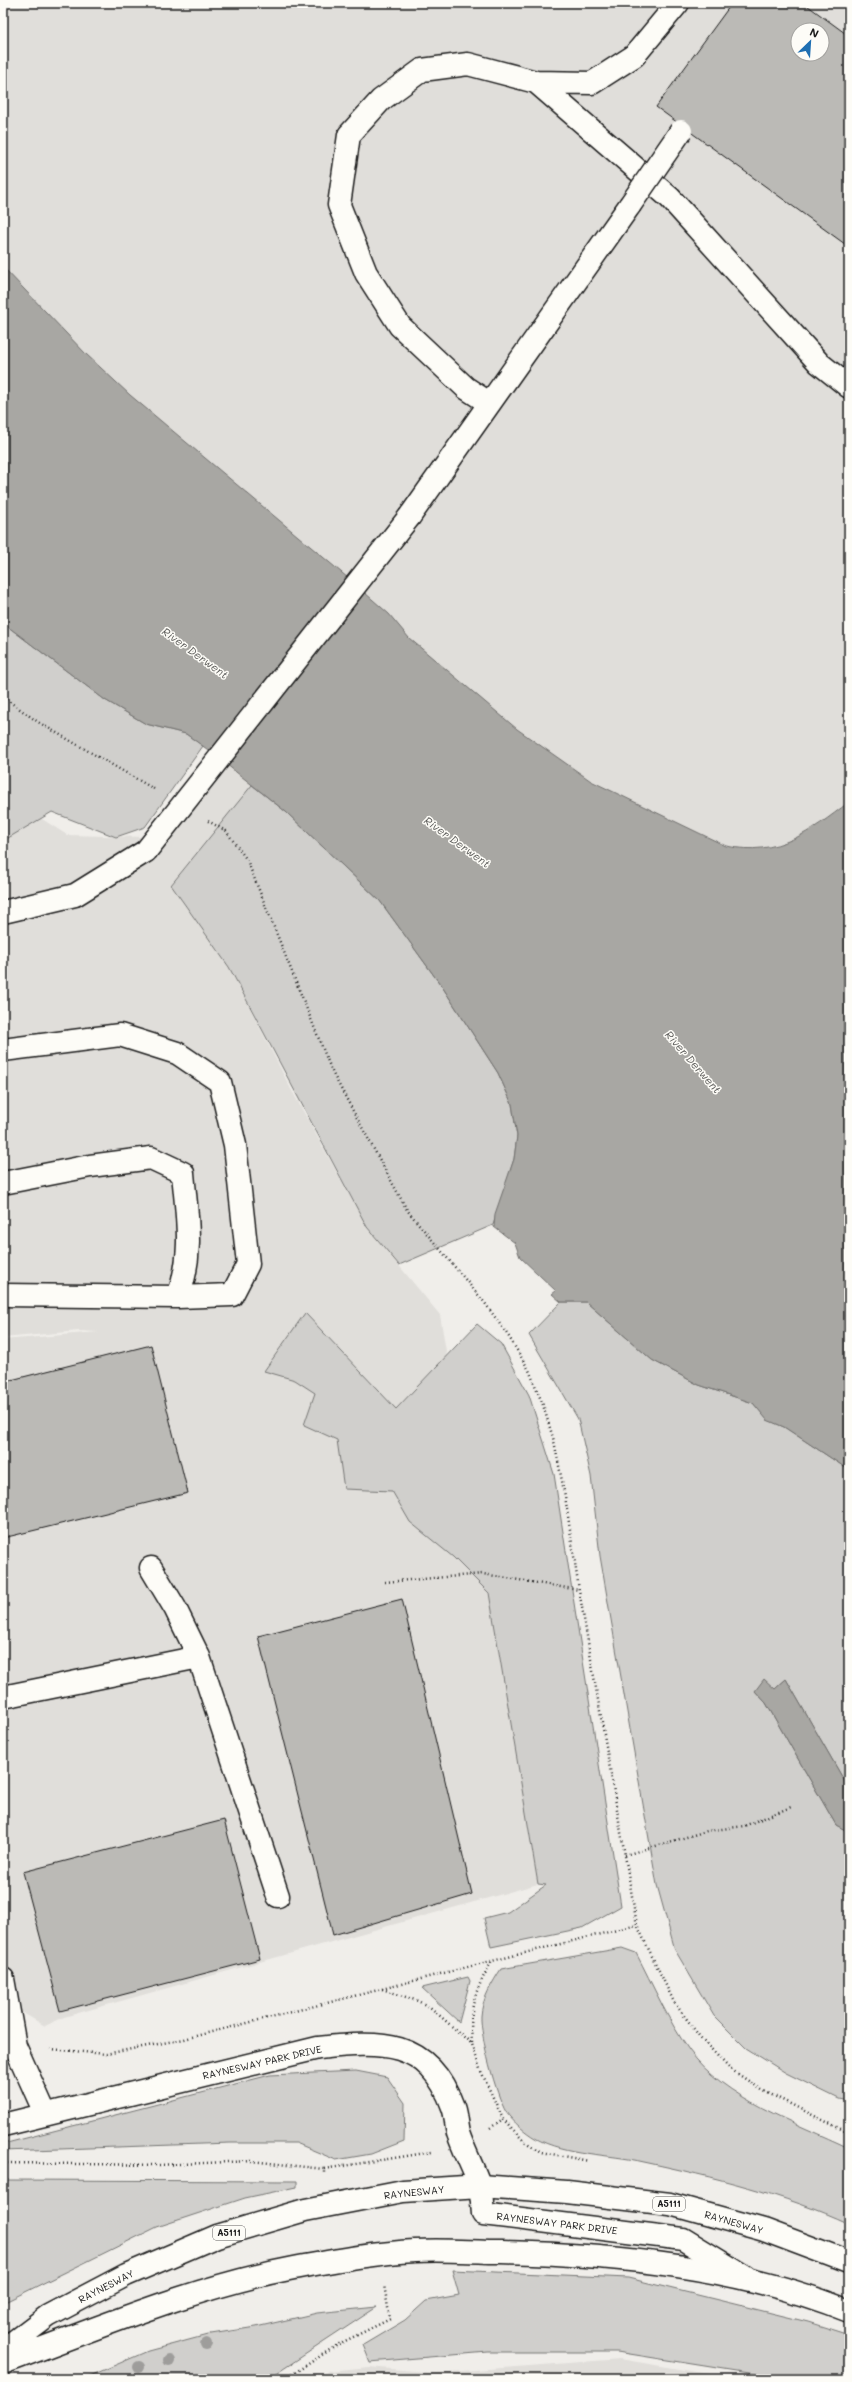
<svg xmlns="http://www.w3.org/2000/svg" width="852" height="2382" font-family="Mali,sans-serif">
<style>
.built{fill:#e0deda;fill-rule:evenodd}
.green{fill:#d0cfcc;stroke:#767674}
.water{fill:#a8a7a3;stroke:#706f6d}
.building{fill:#bbbab6;stroke:#1c1c1c;fill-rule:evenodd}
.lines{fill:none;stroke-linecap:round;stroke-linejoin:round}
.minor-casing{stroke:#1c1c1c;stroke-width:25}
.highway-casing{stroke:#1c1c1c;stroke-width:25}
.path{stroke:#1c1c1c;stroke-width:2.5;stroke-dasharray:1 3;stroke-linecap:butt}
.minor{stroke:#fdfcf7;stroke-width:22}
.highway{stroke:#fdfcf7;stroke-width:22}
.minor-bridge-casing{stroke:#1c1c1c;stroke-width:25;stroke-linecap:butt}
.minor-bridge{stroke:#fdfcf7;stroke-width:22}
.tree{fill:#9e9d9b}
.labels{text-anchor:middle;stroke-width:3;stroke-linejoin:round;paint-order:stroke}
.shield{fill:#fdfcf7;stroke:#605f5e;stroke-width:1}
.shield-label{font-size:9px;font-weight:bold;fill:#1c1c1c}
.street-label{font-size:10px;fill:#1c1c1c;stroke:#fdfcf7}
.water-label{font-size:11px;font-style:italic;fill:#5b5b59;stroke:#fdfcf7}
</style>
<rect width="100%" height="100%" fill="#f0eeea"/>
<filter id="ink" filterUnits="userSpaceOnUse"><feTurbulence type="fractalNoise" baseFrequency=".025" numOctaves="2"/><feDisplacementMap in="SourceGraphic" scale="8" xChannelSelector="R" yChannelSelector="G"/><feConvolveMatrix kernelMatrix="1 2 1 2 8 2 1 2 1" color-interpolation-filters="sRGB"/></filter>
<g filter="url(#ink)">
<!-- built -->
<path class="built" d="M 3,3 L 849,3 L 849,802 L 811,831 L 787,842 L 768,847 L 742,849 L 726,846 L 591,781 L 517,729 L 382,627 L 171,885 L 229,967 L 291,1089 L 367,1227 L 440,1315 L 483,1574 L 490,1599 L 538,1884 L 64,2017 L 45,2026 L 3,2001 L 3,1340 L 98,1332 L 79,1331 L 3,1338 L 3,794 L 67,835 L 147,837 L 348,578 L 3,311 ZM 798,30 L 822,30 L 822,54 L 798,54 Z
M 620,2359 L 737,2379 L 319,2379 L 329,2371 L 369,2367 L 436,2373 Z"/>
<!-- green -->
<path class="green" d="M 3,623 L 105,700 L 146,724 L 186,734 L 203,746 L 145,827 L 116,837 L 52,812 L 3,841 Z
M 252,785 L 286,812 L 380,901 L 443,988 L 498,1073 L 512,1104 L 517,1136 L 514,1159 L 493,1225 L 399,1265 L 367,1227 L 229,967 L 171,885 Z
M 561,1302 L 586,1302 L 652,1360 L 699,1385 L 753,1403 L 768,1420 L 784,1427 L 849,1470 L 844,1526 L 849,1533 L 849,1789 L 786,1679 L 775,1689 L 755,1691 L 766,1703 L 836,1825 L 849,1832 L 849,2101 L 839,2099 L 786,2073 L 746,2048 L 714,2016 L 675,1950 L 657,1885 L 600,1556 L 591,1476 L 578,1419 L 529,1335 Z
M 305,1313 L 396,1409 L 477,1324 L 501,1344 L 529,1395 L 554,1474 L 621,1906 L 582,1928 L 491,1947 L 484,1918 L 508,1912 L 546,1885 L 538,1884 L 489,1593 L 453,1557 L 410,1522 L 392,1491 L 344,1489 L 337,1440 L 304,1425 L 315,1393 L 295,1380 L 264,1371 Z
M 622,1948 L 636,1953 C 653,1985 668,2021 689,2050 C 724,2099 797,2123 849,2148 L 849,2224 C 784,2194 714,2177 644,2162 C 610,2154 565,2155 535,2138 C 525,2132 513,2122 506,2112 C 496,2095 480,2035 481,2016 C 482,1999 492,1983 501,1969 Z
M 468,1977 L 470,1981 L 459,2022 L 422,1988 Z
M 356,2071 L 387,2077 L 405,2103 L 404,2141 L 371,2154 L 336,2160 L 296,2143 L 230,2143 L 3,2151 L 3,2144 L 270,2075 Z
M 3,2180 L 297,2181 L 297,2187 L 245,2198 L 157,2227 L 3,2303 Z
M 452,2270 L 628,2278 L 808,2322 L 849,2335 L 849,2379 L 786,2379 L 617,2352 L 488,2352 L 370,2362 L 363,2345 L 405,2320 L 426,2301 L 459,2295 Z
M 377,2307 L 268,2379 L 83,2379 L 148,2351 L 211,2334 L 256,2327 L 317,2313 Z"/>
<!-- water -->
<path class="water" d="M 3,267 L 86,354 L 130,395 L 348,578 L 389,614 L 409,638 L 517,729 L 591,781 L 726,846 C 778,857 810,832 849,802 L 849,1470 L 784,1427 L 767,1420 L 753,1403 L 699,1385 L 652,1360 L 586,1302 L 561,1302 L 552,1294 L 556,1291 L 520,1257 L 515,1243 L 494,1227 L 495,1214 L 514,1159 L 517,1136 L 512,1104 L 498,1073 L 443,988 L 380,901 L 286,812 L 211,752 L 186,734 L 146,724 L 105,700 L 3,623 Z
M 764,1679 L 775,1689 L 786,1679 L 849,1789 L 849,1832 L 836,1825 L 766,1703 L 755,1691 Z"/>
<!-- building -->
<path class="building" d="M 732,3 L 804,3 L 849,36 L 849,247 L 656,107 ZM 798,30 L 822,30 L 822,54 L 798,54 Z
M 151,1345 L 188,1493 L 3,1538 L 3,1382 Z
M 402,1599 L 472,1894 L 333,1935 L 258,1636 Z
M 224,1820 L 260,1959 L 60,2011 L 23,1872 Z"/>
<g class="lines">
<defs>
<path id="minor" d="M 536,82 L 670,198 L 819,363 L 849,387
M 489,403 L 466,388 L 400,326 L 366,273 L 339,205 L 349,135 L 381,100 L 422,70 L 468,64 L 536,82 L 592,83 L 634,56 L 678,3
M 410,516 L 630,205
M 3,912 L 75,895 L 146,851
M 3,1050 L 120,1035 L 177,1053 L 220,1082 L 235,1145 L 248,1264 L 232,1295 L 178,1297
M 3,1183 L 90,1166 L 151,1158 L 183,1173 C 187,1218 194,1253 178,1297 L 3,1295
M 151,1568 L 175,1608 L 199,1657 L 278,1896
M 3,1697 L 199,1657
M 3,1979 L 15,2046 L 45,2113
M 3,2125 L 318,2048 C 379,2042 428,2037 453,2107 C 456,2115 456,2125 458,2133 C 464,2151 473,2167 479,2184 C 482,2193 482,2204 483,2214 L 683,2239 L 745,2277"/>
<path id="highway" d="M 3,2350 L 48,2316 L 126,2275 L 217,2236 L 305,2210 L 403,2191 L 480,2186 L 567,2192 L 670,2204 L 764,2230 L 849,2262
M 3,2363 C 98,2328 194,2287 294,2268 C 333,2261 375,2253 415,2251 C 443,2249 473,2252 502,2252 C 619,2255 739,2267 849,2311"/>
</defs>
<!-- minor casing -->
<use href="#minor" class="minor-casing"/>
<!-- highway casing -->
<use href="#highway" class="highway-casing"/>
<!-- path -->
<path class="path" d="M 3,697 L 38,722 L 154,789
M 208,821 L 226,831 L 247,860 L 333,1074 L 407,1210 L 485,1303 L 509,1337 L 529,1370 L 543,1405 L 554,1441 L 565,1496 L 579,1590 L 637,1925 L 674,2002 L 700,2037 L 729,2068 L 762,2090 L 849,2133
M 385,1582 L 483,1574 L 579,1590
M 625,1855 L 707,1831 L 744,1826 L 791,1807
M 382,1989 L 491,1961
M 472,2043 C 469,2006 474,1993 492,1961 L 637,1925
M 50,2049 L 106,2054 L 184,2039 L 382,1989 L 418,2001 L 431,2008 L 472,2044 L 480,2069 L 503,2119 L 524,2141 L 541,2152 L 589,2161
M 490,2128 L 503,2119
M 3,2163 L 158,2165 L 251,2161 L 324,2169 L 324,2175
M 324,2169 L 432,2152
M 285,2379 L 339,2344 L 390,2319 L 384,2285"/>
<!-- minor -->
<use href="#minor" class="minor"/>
<!-- highway -->
<use href="#highway" class="highway"/>
<defs>
<path id="minor-bridge" d="M 630,205 L 681,131
M 146,851 L 410,516"/>
</defs>
<!-- minor-bridge casing -->
<use href="#minor-bridge" class="minor-bridge-casing"/>
<!-- minor-bridge -->
<use href="#minor-bridge" class="minor-bridge"/>
</g>
<!-- trees -->
<g class="tree">
<circle cx="206" cy="2344" r="6"/>
<circle cx="169" cy="2360" r="6"/>
<circle cx="139" cy="2367" r="6"/>
</g>
</g>
<g class="labels">
<!-- shield labels -->
<g class="shield">
<rect x="653" y="2197" width="32" height="14" rx="3"/>
<rect x="213" y="2226" width="32" height="14" rx="3"/>
</g>
<g class="shield-label">
<text x="669" y="2207">A5111</text>
<text x="229" y="2236">A5111</text>
</g>
<!-- street labels -->
<g class="street-label">
<text transform="translate(262 2062) rotate(-13)" y="4">RAYNESWAY PARK DRIVE</text>
<text transform="translate(414 2192) rotate(-6)" y="4">RAYNESWAY</text>
<text transform="translate(734 2222) rotate(16)" y="4">RAYNESWAY</text>
<text transform="translate(557 2223) rotate(7)" y="4">RAYNESWAY PARK DRIVE</text>
<text transform="translate(106 2286) rotate(-27)" y="4">RAYNESWAY</text>
</g>
<!-- water labels -->
<g class="water-label">
<text transform="translate(195 653) rotate(36)" y="4">River Derwent</text>
<text transform="translate(457 842) rotate(36)" y="4">River Derwent</text>
<text transform="translate(693 1062) rotate(49)" y="4">River Derwent</text>
</g>
</g>
<!-- margin -->
<rect width="852" height="2382" fill="none" stroke="#fdfcf7" stroke-width="16"/>
<rect x="8" y="8" width="836" height="2366" fill="none" stroke="#1c1c1c" stroke-width="1.5" filter="url(#ink)"/>
<!-- north arrow -->
<g transform="translate(810 42) rotate(25)"><circle r="19" fill="#fdfcf7" stroke="#a3a29f"/>
<path d="M0-3L7 15L0 10L-7 15Z" fill="#1f6fb2"/>
<text y="-6" font-size="11" font-weight="bold" text-anchor="middle" fill="#1c1c1c">N</text>
</g>
</svg>
